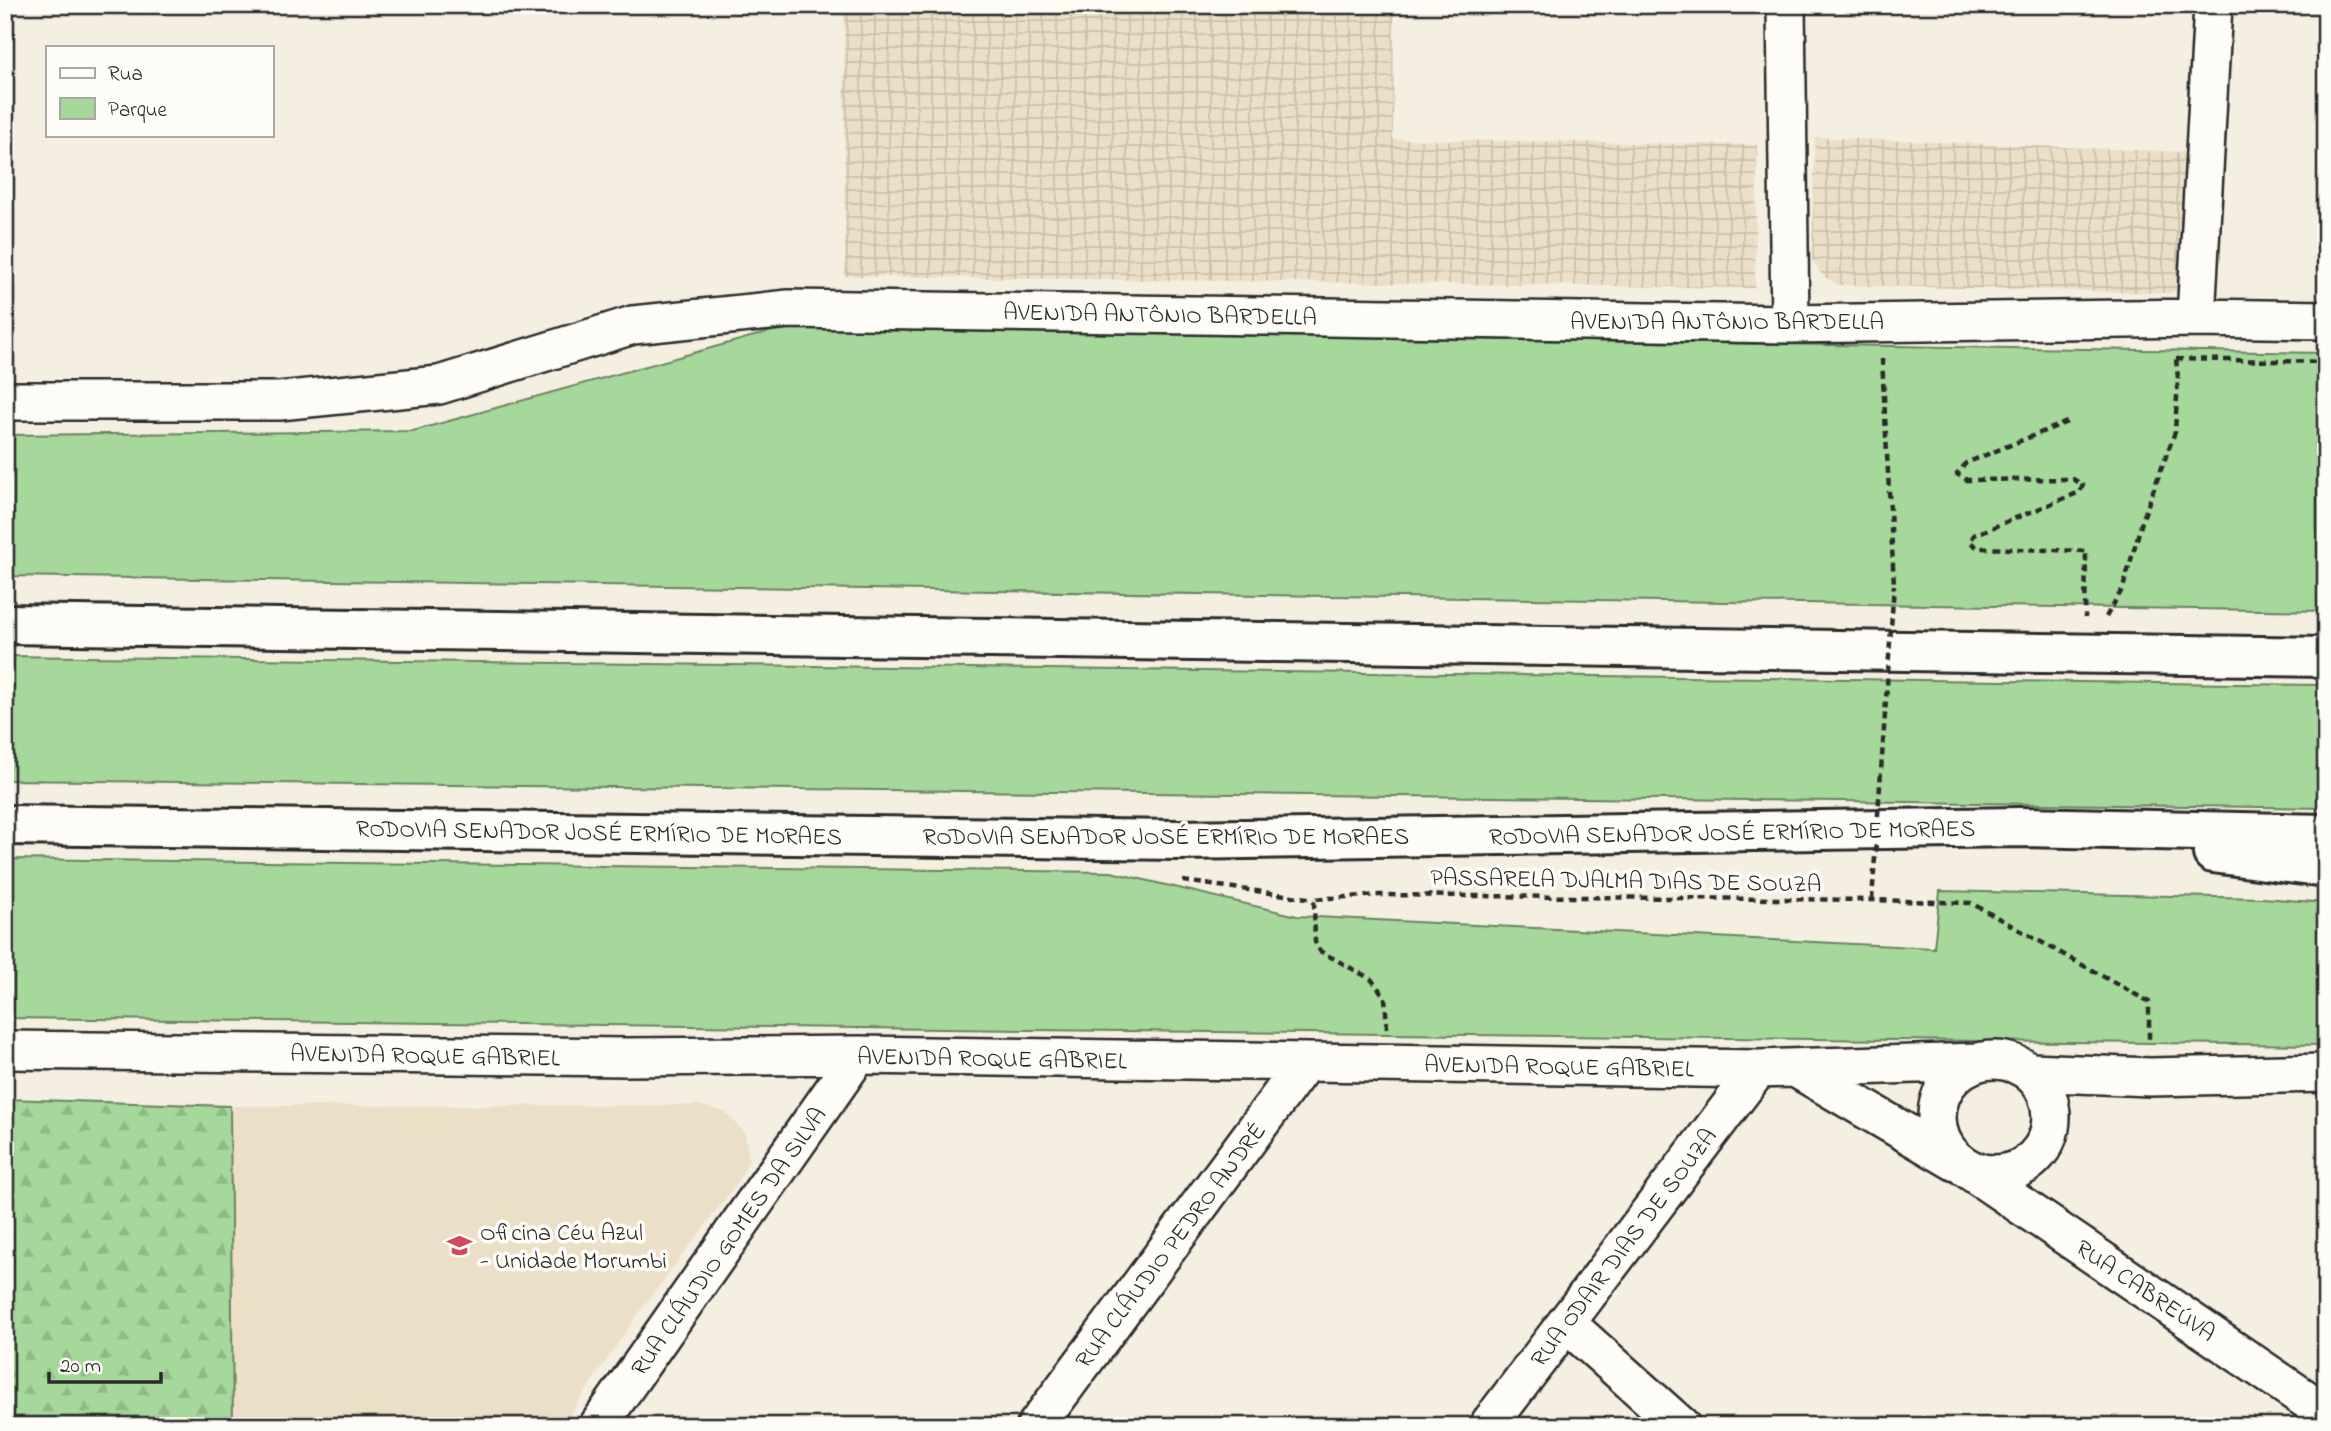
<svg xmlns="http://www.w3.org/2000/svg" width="2331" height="1431" font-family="'Indie Flower',sans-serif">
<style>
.built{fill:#ecdfc7}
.industrial{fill:url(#industrial-grid)}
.green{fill:#a5d89a;stroke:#688262;stroke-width:2}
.forest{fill:url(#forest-firs);stroke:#688262;stroke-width:2}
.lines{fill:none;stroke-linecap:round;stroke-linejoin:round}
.minor-casing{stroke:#2b2b2b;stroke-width:42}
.motorway-casing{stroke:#2b2b2b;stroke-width:44}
.path{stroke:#2b2b2b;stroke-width:4.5;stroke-dasharray:7 5;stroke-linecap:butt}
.minor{stroke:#fdfcf7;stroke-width:37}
.motorway{stroke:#fdfcf7;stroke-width:38}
.path-bridge{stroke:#2b2b2b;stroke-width:4.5;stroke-dasharray:7 5;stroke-linecap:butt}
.labels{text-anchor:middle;stroke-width:7;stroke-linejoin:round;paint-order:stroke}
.street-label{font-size:24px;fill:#2b2b2b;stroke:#fdfcf7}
.poi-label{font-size:24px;fill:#2b2b2b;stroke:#fdfcf7;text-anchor:start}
</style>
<defs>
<pattern id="industrial-grid" width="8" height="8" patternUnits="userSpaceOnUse" patternTransform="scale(1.75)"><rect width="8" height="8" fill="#ecdfc7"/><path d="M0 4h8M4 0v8" fill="none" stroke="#cbc0ab"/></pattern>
<pattern id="forest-firs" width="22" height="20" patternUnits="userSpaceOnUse" patternTransform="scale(1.75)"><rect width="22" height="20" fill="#a5d89a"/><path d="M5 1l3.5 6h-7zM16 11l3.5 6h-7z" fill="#8eba85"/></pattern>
</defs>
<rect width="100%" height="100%" fill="#f5efe1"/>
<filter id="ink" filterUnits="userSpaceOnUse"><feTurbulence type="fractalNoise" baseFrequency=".0143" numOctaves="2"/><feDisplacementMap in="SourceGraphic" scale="14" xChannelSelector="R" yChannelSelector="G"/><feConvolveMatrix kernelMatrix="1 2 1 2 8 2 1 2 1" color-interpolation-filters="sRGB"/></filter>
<g filter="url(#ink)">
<!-- built -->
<path class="built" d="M 699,1105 L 725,1112 L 745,1133 L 749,1160 L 739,1181 L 640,1311 L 562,1426 L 233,1426 L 230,1106 Z"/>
<!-- industrial -->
<path class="industrial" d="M 844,5 L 1394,5 L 1393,139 L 1757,145 L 1755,288 L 845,276 Z
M 1815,137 L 2188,152 L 2181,290 L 2169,293 L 1838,285 L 1822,275 L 1812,259 Z"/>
<!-- green -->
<path class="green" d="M 783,328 L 2326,353 L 2326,611 L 5,576 L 5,435 L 413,431 Z
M 5,656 L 2326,685 L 2326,808 L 1839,801 L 5,780 Z
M 5,859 L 1111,872 L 1297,916 L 1934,948 L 1940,891 L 2263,898 L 2326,903 L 2326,1045 L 5,1018 Z"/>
<!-- forest -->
<path class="forest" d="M 5,1099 L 230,1106 L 233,1426 L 5,1426 Z"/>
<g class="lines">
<defs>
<path id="minor" d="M 1786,5 L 1790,324
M 2196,318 L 2213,5
M 5,401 L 279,401 L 439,385 L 633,325 L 789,309 L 1790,324 L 2196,318 L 2326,320
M 5,1050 L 627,1057 L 858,1055 L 1758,1069 L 1978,1062
M1937 1117a57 57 0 1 1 114 0a57 57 0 1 1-114 0Z
M 1797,1069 L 1956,1162
M 2030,1072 L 2150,1077 L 2326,1073
M 1966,1168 L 2326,1413
M 1566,1323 L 1681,1426
M 598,1426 L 858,1055
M 1036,1426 L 1304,1064
M 1488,1426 L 1758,1069"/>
<path id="motorway" d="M 5,624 L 2326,657
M 5,825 L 1179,840 L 2020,827 L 2326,834
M 2213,853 L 2326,868"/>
</defs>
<!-- minor casing -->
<use href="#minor" class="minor-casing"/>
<!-- motorway casing -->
<use href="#motorway" class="motorway-casing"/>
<!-- path -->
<path class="path" d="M 1882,359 L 1894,585
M 2176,359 L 2326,362
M 2067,422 L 1966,463 L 1957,474 L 1967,480 L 2073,479 L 2083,485 L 2080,492 L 1974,535 L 1970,542 L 1978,548 L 2086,551 L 2085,618
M 2106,617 L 2123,588 L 2143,518 L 2175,432 L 2178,378 L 2176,359
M 1183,881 L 1314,899
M 1387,1028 L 1385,997 L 1371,979 L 1320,951 L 1315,942 L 1314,899 L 1379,895 L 1872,900 L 1971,903 L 2149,1002 L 2149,1041"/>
<!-- minor -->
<use href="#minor" class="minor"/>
<!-- motorway -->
<use href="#motorway" class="motorway"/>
<!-- path-bridge -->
<path class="path-bridge" d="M 1872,900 L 1894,585"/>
</g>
</g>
<!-- icons -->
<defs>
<symbol id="school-bare" viewBox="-9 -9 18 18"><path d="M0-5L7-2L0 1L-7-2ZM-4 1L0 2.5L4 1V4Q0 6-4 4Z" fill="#d1495b" stroke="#fdfcf7" stroke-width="2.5" paint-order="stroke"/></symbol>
</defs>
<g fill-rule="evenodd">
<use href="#school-bare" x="442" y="1228" width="35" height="35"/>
</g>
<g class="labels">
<!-- street labels -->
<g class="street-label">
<text transform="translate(1160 314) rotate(1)" y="8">AVENIDA ANTÔNIO BARDELLA</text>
<text x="1727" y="329">AVENIDA ANTÔNIO BARDELLA</text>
<text transform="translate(599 832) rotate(1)" y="8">RODOVIA SENADOR JOSÉ ERMÍRIO DE MORAES</text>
<text transform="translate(1732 832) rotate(-1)" y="8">RODOVIA SENADOR JOSÉ ERMÍRIO DE MORAES</text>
<text x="1166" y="844">RODOVIA SENADOR JOSÉ ERMÍRIO DE MORAES</text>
<text transform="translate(1626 880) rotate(1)" y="8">PASSARELA DJALMA DIAS DE SOUZA</text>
<text transform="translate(425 1055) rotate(1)" y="8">AVENIDA ROQUE GABRIEL</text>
<text transform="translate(992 1058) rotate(1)" y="8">AVENIDA ROQUE GABRIEL</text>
<text transform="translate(1559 1066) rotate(1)" y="8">AVENIDA ROQUE GABRIEL</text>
<text transform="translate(728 1241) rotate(-55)" y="8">RUA CLÁUDIO GOMES DA SILVA</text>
<text transform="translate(1170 1245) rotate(-53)" y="8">RUA CLÁUDIO PEDRO ANDRÉ</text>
<text transform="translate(1623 1247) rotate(-53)" y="8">RUA ODAIR DIAS DE SOUZA</text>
<text transform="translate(2146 1290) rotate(34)" y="8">RUA CABREÚVA</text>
</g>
<!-- poi labels -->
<g class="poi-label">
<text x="480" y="1240">Oficina Céu Azul<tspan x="480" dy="28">- Unidade Morumbi</tspan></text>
</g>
</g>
<!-- margin -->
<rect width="2331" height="1431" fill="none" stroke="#fdfcf7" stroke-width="28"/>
<rect x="14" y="14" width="2303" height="1403" fill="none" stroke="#2b2b2b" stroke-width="2.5" filter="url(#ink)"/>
<!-- legend -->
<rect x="46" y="46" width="228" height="91" fill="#fdfcf7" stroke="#a9a8a5" stroke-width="2"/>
<rect x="60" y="68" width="35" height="10" fill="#fdfcf7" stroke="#a9a8a5" stroke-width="2"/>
<text x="108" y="80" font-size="21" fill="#2b2b2b">Rua</text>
<rect x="60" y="98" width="35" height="21" fill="#a5d89a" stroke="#a9a8a5" stroke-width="2"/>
<text x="108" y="116" font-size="21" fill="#2b2b2b">Parque</text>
<!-- scale -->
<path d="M49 1372v10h112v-10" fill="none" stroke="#2b2b2b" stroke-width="3.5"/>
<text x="60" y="1372" font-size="21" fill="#2b2b2b" stroke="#fdfcf7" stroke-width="5" paint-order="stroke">20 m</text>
</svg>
